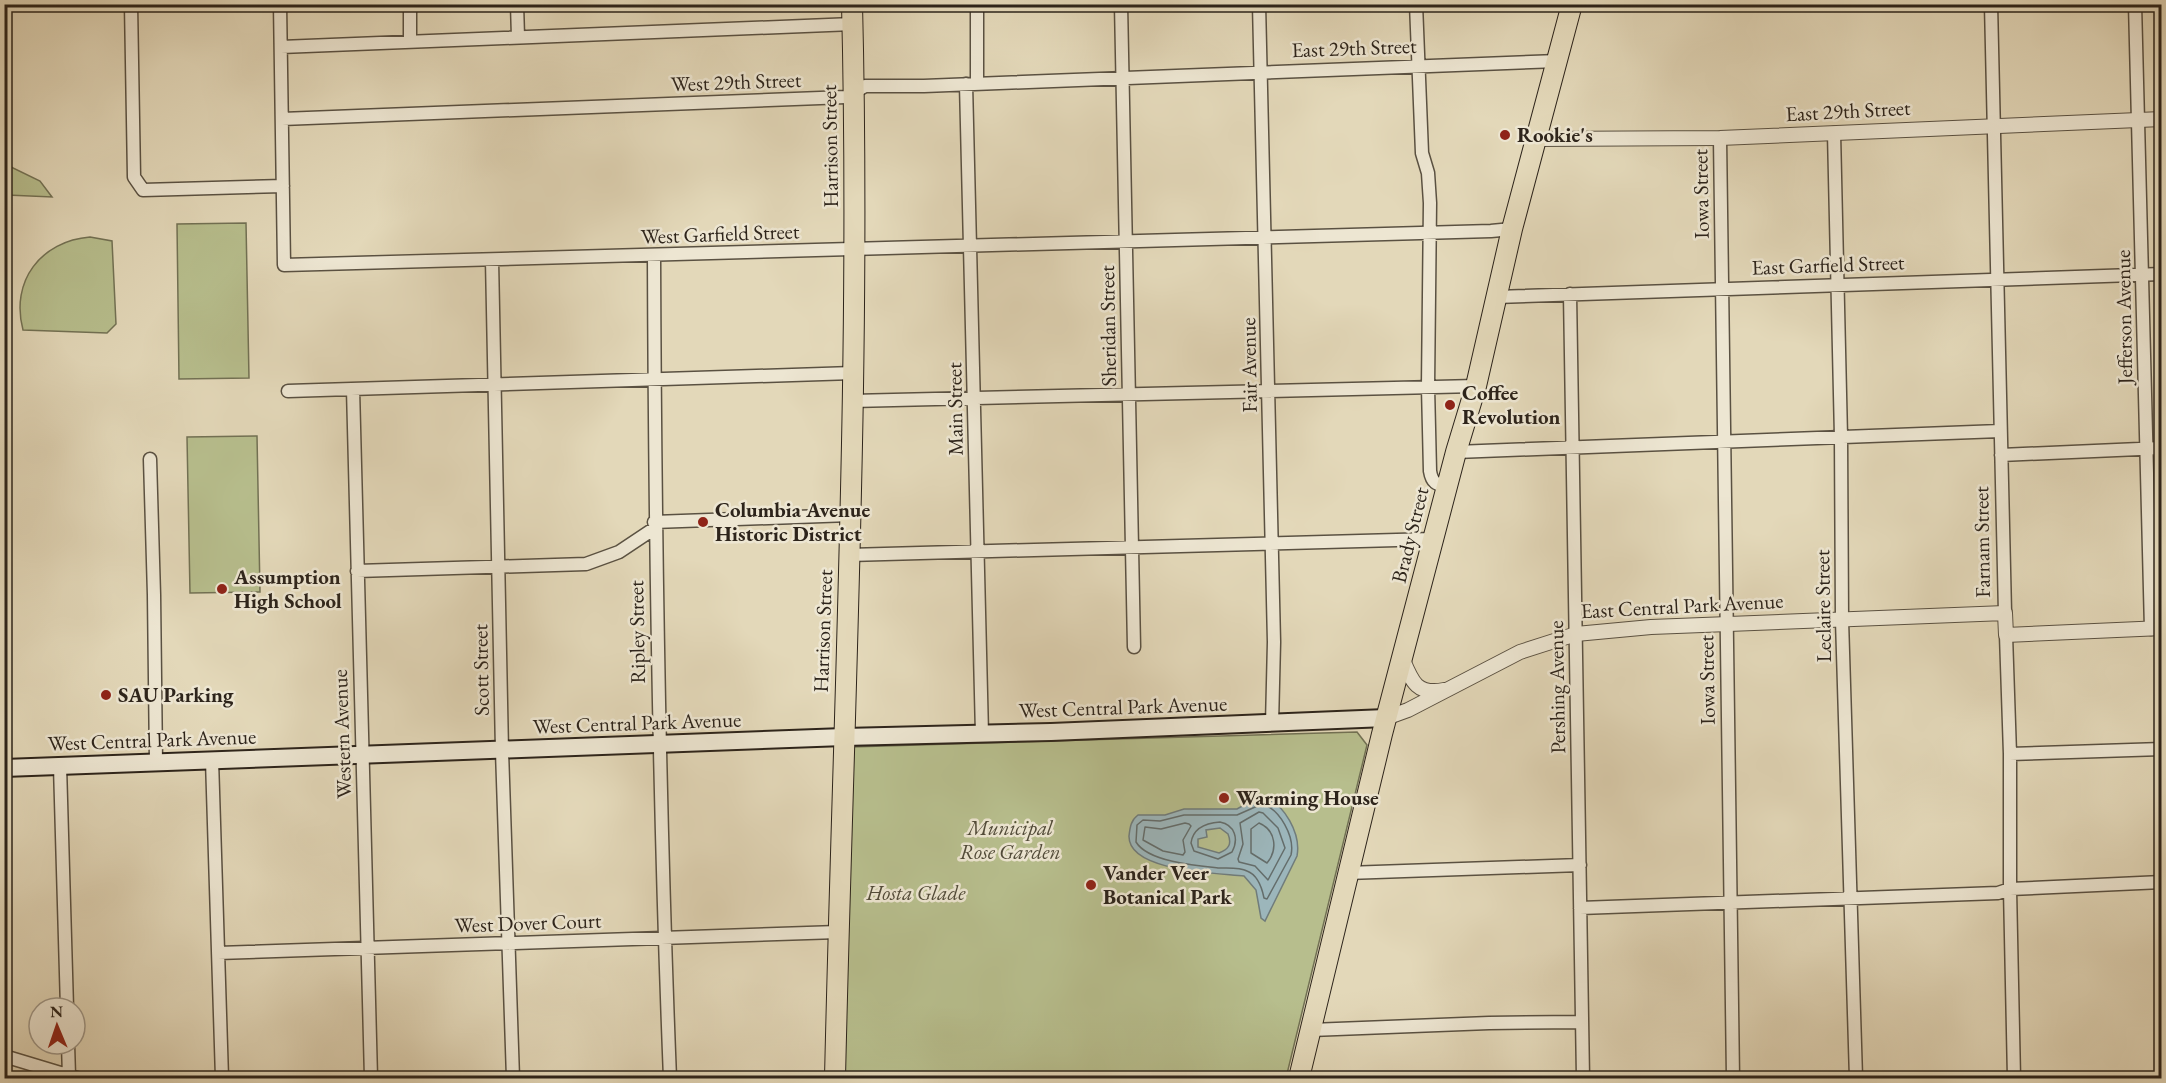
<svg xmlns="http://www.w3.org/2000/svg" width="2166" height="1083" font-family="'EB Garamond',serif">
  <rect width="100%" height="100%" fill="#e3d8b9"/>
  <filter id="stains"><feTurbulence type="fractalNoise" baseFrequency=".00333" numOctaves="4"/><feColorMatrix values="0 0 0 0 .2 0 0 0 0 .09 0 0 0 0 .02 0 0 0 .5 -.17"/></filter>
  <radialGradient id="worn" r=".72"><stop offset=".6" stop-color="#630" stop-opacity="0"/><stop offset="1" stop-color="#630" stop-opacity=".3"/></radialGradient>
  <path fill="#b7be8d" stroke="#727154" stroke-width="1.5" d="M 5,113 L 11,167 L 40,181 L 52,197 L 7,195 L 5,192 Z
    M 246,223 L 249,378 L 179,379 L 177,224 Z
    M 90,237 L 112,241 L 116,324 L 107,333 L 23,330 C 10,281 41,241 90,237 Z
    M 257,436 L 260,592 L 190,593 L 187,437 Z
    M 1357,732 L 1367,745 L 1286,1078 L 843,1078 L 851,747 Z"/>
  <path fill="#9cb6bb" stroke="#707c7b" stroke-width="1.5" fill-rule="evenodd" d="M 1262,798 C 1285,802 1301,835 1297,856 L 1265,921 L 1261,918 L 1256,890 L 1244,876 C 1219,873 1128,872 1129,836 C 1130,827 1131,820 1138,815 L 1165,815 L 1184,809 L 1237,809 L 1255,799 ZM 1220,828 L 1228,834 C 1232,844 1229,849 1219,853 L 1198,847 L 1198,839 L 1207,837 L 1206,830 Z"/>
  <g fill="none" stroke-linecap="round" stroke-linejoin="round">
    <path stroke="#646d6b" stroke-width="1.5" d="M 1262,804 C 1280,809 1295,837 1291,855 L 1267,899 L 1264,898 C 1262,888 1258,875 1247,871 C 1240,867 1228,868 1219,868 C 1198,866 1148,862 1136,842 L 1137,825 L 1143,820 L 1160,821 L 1184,815 L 1237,815 Z
      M 1259,812 L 1263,813 L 1278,828 L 1285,848 L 1268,880 L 1255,866 L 1239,862 L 1238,859 L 1243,844 L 1240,823 Z
      M 1220,822 C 1235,825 1239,839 1232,852 L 1218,859 L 1194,851 L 1191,843 C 1193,828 1206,823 1220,822 Z
      M 1185,823 L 1189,824 L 1191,826 L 1183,840 L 1185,852 L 1183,855 L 1163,851 L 1143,840 L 1145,827 L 1161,829 Z
      M 1259,823 C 1276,830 1278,850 1267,863 L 1251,853 L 1251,829 Z"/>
    <defs>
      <path id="minor" d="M 131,4 L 134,177 L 143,190 L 283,186
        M 280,4 L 284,265 L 1491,231 L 1512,229
        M 410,4 L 410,42
        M 517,4 L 518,37
        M 1121,4 L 1134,647
        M 1259,4 L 1274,642 L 1272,724
        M 1416,4 L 1422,153 L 1428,173 L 1430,203 L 1428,387 L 1430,471 C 1432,483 1436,484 1447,487
        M 1991,4 L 2005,613
        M 2135,4 L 2151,629
        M 281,47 L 853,24
        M 977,83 L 977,4
        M 966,84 L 982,734
        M 282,119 L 846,97 L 865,86 L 924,86 L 1558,61
        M 1834,133 L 1841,437 L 1842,620 L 1856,1078
        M 1720,138 L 1733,1078
        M 654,256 C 655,530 659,804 670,1078
        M 492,260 L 502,751 L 513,1078
        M 1570,294 L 1583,1078
        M 1496,297 L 2162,274
        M 353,389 L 371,1078
        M 288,391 L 853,373
        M 852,401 L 1476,386
        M 1456,452 L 2000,431
        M 2001,455 L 2162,448
        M 150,459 L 154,595 L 156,763
        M 654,522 L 850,515
        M 849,555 L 1433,539
        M 357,571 L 586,564 L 619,552 L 655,528
        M 2006,635 L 2010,754 L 2010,889 L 2014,1078
        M 2010,754 L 2162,749
        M 212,760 L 222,1078
        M 60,766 L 67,1008
        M 1347,873 L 1580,865
        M 1580,908 L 1998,893 L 2010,889 L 2162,882
        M 218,953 L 838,932
        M 1311,1030 L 1489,1023 L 1582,1022
        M 68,1044 L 69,1076
        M 4,1056 L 77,1078"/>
      <path id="tertiary" d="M 1536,139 L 1720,138 L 2162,119
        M 1403,660 C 1412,682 1417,695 1444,690
        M 1386,718 L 1408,710 L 1520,652 L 1576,634 L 1651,627 L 2005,613 L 2006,635 L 2162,628"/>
      <path id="secondary" d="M 4,768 L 844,737 L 1051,732 L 1386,718"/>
      <path id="trunk" d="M 835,1078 C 843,721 861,362 852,4
        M 1299,1078 L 1382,734 L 1456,452 L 1476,386 L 1512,229 L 1572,4"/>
    </defs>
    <use href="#minor" stroke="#5a5142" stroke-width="15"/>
    <use href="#tertiary" stroke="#5a5142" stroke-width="16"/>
    <use href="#secondary" stroke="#2d241b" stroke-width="20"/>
    <use href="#trunk" stroke="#2d241b" stroke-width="22"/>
    <use href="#minor" stroke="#ede6d2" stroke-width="12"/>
    <use href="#tertiary" stroke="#ede6d2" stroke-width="14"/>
    <use href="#secondary" stroke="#ede6d2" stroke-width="16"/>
    <use href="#trunk" stroke="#e3d8b9" stroke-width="20"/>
  </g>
  <g fill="#8f2418" stroke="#ede6d2" stroke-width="2">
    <circle cx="1505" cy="135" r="6"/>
    <circle cx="1450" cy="405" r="6"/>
    <circle cx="703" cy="522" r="6"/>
    <circle cx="222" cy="589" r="6"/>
    <circle cx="106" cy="695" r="6"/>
    <circle cx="1224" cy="798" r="6"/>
    <circle cx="1091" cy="885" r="6"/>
  </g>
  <g text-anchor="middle" stroke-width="5" stroke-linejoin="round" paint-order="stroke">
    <g font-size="21" fill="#2d241b" stroke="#ede6d2">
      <text transform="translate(1354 48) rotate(-2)" y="7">East 29th Street</text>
      <text transform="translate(736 82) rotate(-2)" y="7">West 29th Street</text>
      <text transform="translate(1848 111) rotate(-3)" y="7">East 29th Street</text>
      <text transform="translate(830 146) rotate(-91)" y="7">Harrison Street</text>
      <text transform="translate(1701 194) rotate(-91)" y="7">Iowa Street</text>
      <text transform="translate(720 234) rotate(-2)" y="7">West Garfield Street</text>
      <text transform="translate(1828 265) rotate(-2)" y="7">East Garfield Street</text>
      <text transform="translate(2124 317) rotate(-91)" y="7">Jefferson Avenue</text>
      <text transform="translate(1108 326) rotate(-91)" y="7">Sheridan Street</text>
      <text transform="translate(1249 365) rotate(-91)" y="7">Fair Avenue</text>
      <text transform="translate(955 409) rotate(-91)" y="7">Main Street</text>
      <text transform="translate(1410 535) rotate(-76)" y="7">Brady Street</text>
      <text transform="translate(1982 542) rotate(-91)" y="7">Farnam Street</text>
      <text transform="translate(1682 606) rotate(-3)" y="7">East Central Park Avenue</text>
      <text transform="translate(1823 606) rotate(-91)" y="7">Leclaire Street</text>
      <text transform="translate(823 631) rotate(-88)" y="7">Harrison Street</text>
      <text transform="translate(637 632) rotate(-91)" y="7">Ripley Street</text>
      <text transform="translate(481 670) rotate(-91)" y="7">Scott Street</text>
      <text transform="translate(1707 680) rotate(-91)" y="7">Iowa Street</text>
      <text transform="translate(1557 687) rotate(-91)" y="7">Pershing Avenue</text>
      <text transform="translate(1123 707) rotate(-2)" y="7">West Central Park Avenue</text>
      <text transform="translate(637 723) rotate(-2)" y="7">West Central Park Avenue</text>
      <text transform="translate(342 734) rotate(-92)" y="7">Western Avenue</text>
      <text transform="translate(152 740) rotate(-2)" y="7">West Central Park Avenue</text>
      <text transform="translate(528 923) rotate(-2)" y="7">West Dover Court</text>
    </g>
    <g font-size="21" font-weight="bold" fill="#2d241b" stroke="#ede6d2" text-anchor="start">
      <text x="1517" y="142">Rookie's</text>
      <text x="1462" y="400">Coffee<tspan x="1462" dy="24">Revolution</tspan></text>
      <text x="715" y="517">Columbia Avenue<tspan x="715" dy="24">Historic District</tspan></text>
      <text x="234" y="584">Assumption<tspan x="234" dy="24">High School</tspan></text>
      <text x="118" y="702">SAU Parking</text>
      <text x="1236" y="805">Warming House</text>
      <text x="1103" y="880">Vander Veer<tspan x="1103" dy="24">Botanical Park</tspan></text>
    </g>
    <g font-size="21" font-style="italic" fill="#504a38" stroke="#ede6d2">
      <text x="1010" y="835">Municipal<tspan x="1010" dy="24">Rose Garden</tspan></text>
      <text x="916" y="900">Hosta Glade</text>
    </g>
  </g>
  <rect width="2166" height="1083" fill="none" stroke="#e3d8b9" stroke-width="24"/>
  <rect x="6" y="6" width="2154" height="1071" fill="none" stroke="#2d241b" stroke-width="3"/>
  <rect x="12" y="12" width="2142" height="1059" fill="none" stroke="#2d241b" stroke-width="1.5"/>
  <g transform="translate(57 1026) rotate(358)"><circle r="28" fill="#ede6d2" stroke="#a09889" stroke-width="1.5"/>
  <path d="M0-4.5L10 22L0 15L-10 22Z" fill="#8f2418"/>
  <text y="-9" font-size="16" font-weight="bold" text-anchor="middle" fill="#2d241b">N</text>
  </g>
  <rect width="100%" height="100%" filter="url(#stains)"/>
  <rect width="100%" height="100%" fill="url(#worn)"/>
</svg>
